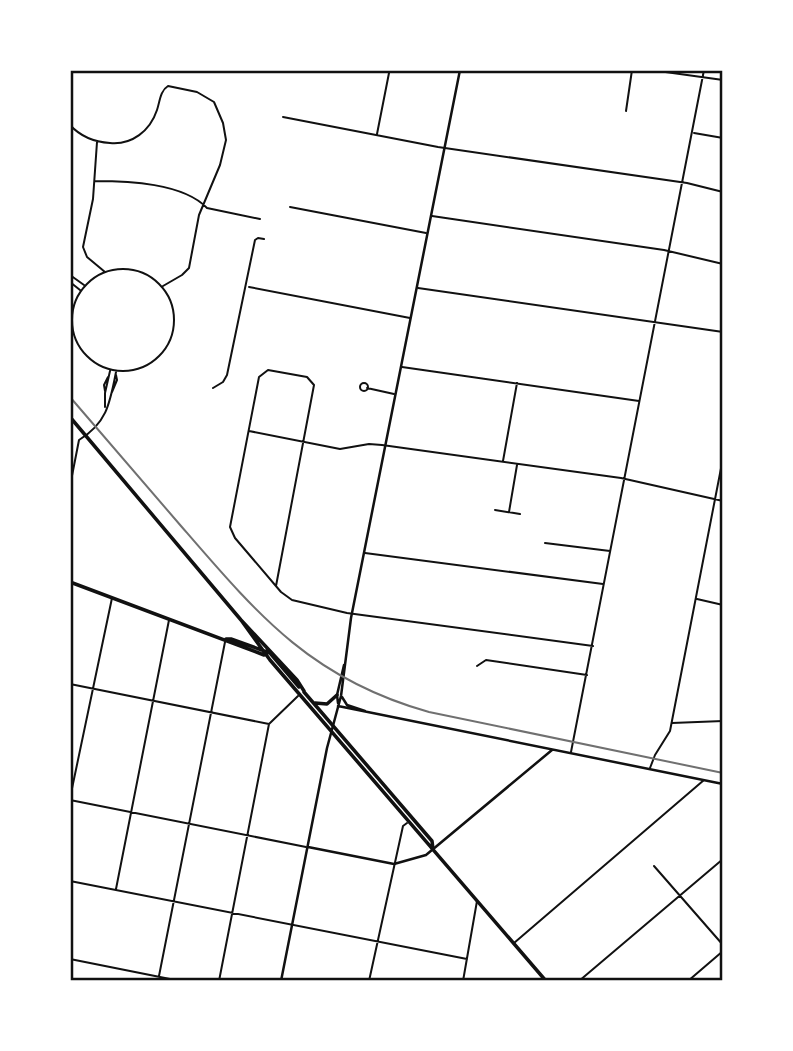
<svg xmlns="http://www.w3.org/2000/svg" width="793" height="1051" font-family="Mulish,sans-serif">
  <rect width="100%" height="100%" fill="#fff"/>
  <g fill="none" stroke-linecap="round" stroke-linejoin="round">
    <path stroke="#111" stroke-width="2" d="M 651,70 L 723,80
      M 626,111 L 632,70
      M 283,117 L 438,147 L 687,183 L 723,192
      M 70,125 C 81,137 94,142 110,143 C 132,145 150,131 157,110 C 160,101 160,91 168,86 L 197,92 L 214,102 L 223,123 L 226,140 L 220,165 L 199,215 L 189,268 L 182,275 L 163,286
      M 694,133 L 723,138
      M 377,134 L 389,73
      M 97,142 L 93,199 L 83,247 L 87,257 L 105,272
      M 95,181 C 128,181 183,183 207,208 L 260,219
      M 290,207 L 426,233
      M 432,216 L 664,250 L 723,264
      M72 320a51 51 0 1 1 102 0a51 51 0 1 1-102 0Z
      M 70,275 L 84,285
      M 70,282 L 80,290
      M 249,287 L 410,318
      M 418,288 L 723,332
      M 402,367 L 639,401
      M360 387a4 4 0 1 1 8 0a4 4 0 1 1-8 0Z
      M 213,388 L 223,382 L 227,375 L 255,240 L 258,238 L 264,239
      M 367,388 L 394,394
      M 105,391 L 104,385 L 108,377
      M 112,392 L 117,380 L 116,375
      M 105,407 L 105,393 L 110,371
      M 249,431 L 340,449 L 369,444 L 382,445 L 621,478 L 723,501
      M 503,461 L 517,383
      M 70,486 L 79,440 C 107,423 110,403 116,372
      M 495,510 L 520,514
      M 509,512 L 517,465
      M 545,543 L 610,551
      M 365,553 L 603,584
      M 276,586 L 314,385 L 307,377 L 268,370 L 259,377 L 230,527 L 235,538 L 281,592 L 292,600 L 347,613 L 593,646
      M 697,599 L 723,605
      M 477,666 L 486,660 L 587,675
      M 70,684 L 269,724 L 298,696
      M 672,723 L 723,721
      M 571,752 L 704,70
      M 650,768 L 655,755 L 670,731 L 723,458
      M 70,798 L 112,598
      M 70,800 L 306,847
      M 654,866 L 723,945
      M 70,881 L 467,959
      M 116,889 L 169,620
      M 514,943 L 704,780
      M 70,959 L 180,981
      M 158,981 L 225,642
      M 219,981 L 269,724
      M 369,981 L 403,826 L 407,823
      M 463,981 L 477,901
      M 579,981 L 723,859
      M 688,981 L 723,951"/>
    <path stroke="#111" stroke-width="2.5" d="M 342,697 L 347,705 L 365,711
      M 338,703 L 337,695 L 344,665
      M 338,706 L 723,784
      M 308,847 L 394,864 L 426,855 L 552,750
      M 281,981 L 327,748 L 341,696 L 351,618 L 460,70"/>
    <path stroke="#111" stroke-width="3.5" d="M 70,417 L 241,620 L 297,680 L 304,691
      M 70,582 L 264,655
      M 241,620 L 270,660 L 546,981
      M 226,639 L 231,639 L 270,653 L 299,687
      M 304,692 L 432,841 L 433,849
      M 315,703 L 327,704 L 337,695"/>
    <path stroke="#707070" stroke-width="2" d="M 70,397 C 107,440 144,483 181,526 C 258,615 311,679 429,712 L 723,773"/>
  </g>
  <rect width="793" height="1051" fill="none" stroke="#ffffff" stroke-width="144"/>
  <rect x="72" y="72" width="649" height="907" fill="none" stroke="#111" stroke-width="2.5"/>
</svg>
